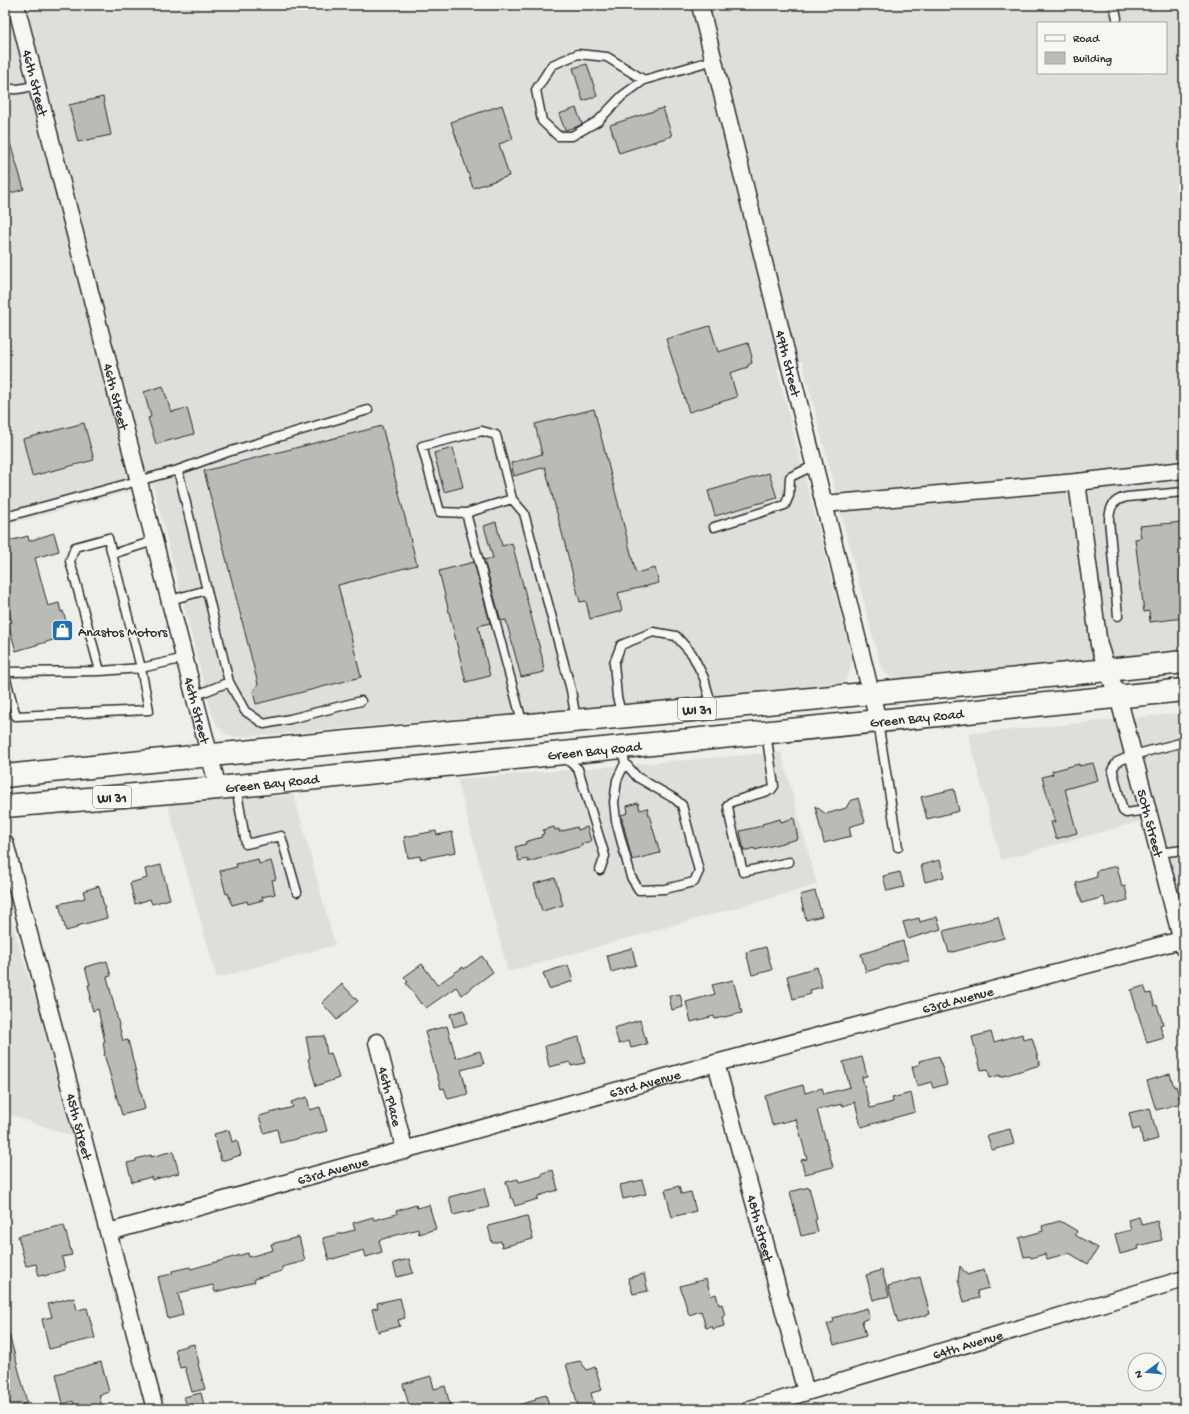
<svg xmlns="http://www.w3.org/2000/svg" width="1189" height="1414" font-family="'Gochi Hand',sans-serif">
  <rect width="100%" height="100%" fill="#eeeeea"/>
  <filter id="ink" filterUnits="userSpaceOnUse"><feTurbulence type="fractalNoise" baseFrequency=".025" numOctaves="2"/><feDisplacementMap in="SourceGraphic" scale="8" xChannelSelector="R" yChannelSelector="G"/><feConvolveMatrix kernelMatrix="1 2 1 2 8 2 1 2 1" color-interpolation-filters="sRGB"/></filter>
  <g filter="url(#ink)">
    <path fill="#dededb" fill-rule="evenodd" d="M 5,5 L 1184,5 L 1184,651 L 898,679 L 893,679 L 886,674 L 881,667 L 877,654 L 802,361 L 777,369 L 852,659 L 850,669 L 845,681 L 836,685 L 803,688 L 280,734 L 234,737 L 224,733 L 218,727 L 212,715 L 153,485 L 5,525 ZM 1038,23 L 1166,23 L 1166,73 L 1038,73 Z
      M 1184,713 L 1184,876 L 1174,878 L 1158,816 L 1001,860 L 968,734 Z
      M 781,752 L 817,885 L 508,972 L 457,779 Z
      M 294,795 L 335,945 L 217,978 L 167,803 Z
      M 5,899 L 39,1012 L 72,1136 L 5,1113 Z"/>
    <path fill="#babab7" stroke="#2b2b2b" d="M 587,64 L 597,96 L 583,101 L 573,68 Z
      M 103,97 L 111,135 L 78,142 L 69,105 Z
      M 502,105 L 513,139 L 499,144 L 509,176 L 473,188 L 451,122 Z
      M 576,108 L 582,124 L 576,127 L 565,130 L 559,114 Z
      M 663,108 L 672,136 L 619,153 L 610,125 Z
      M 5,136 L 8,136 L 24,189 L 5,195 Z
      M 710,326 L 718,352 L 748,343 L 752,357 L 751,358 L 752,363 L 748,365 L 748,367 L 730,373 L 737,397 L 689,412 L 666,339 Z
      M 163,386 L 171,412 L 187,408 L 194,434 L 156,444 L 148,418 L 151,417 L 144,392 Z
      M 594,409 L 636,573 L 655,568 L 659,583 L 618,593 L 622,611 L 590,619 L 586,601 L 580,602 L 545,467 L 514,476 L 511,463 L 542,454 L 535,424 Z
      M 84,423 L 94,460 L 32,476 L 23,439 Z
      M 382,426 L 417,565 L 338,585 L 361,677 L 256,704 L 253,691 L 258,684 L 204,471 Z
      M 453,448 L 463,487 L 444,492 L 434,453 Z
      M 769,473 L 777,498 L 715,516 L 708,491 Z
      M 496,522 L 502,546 L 512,543 L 542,657 L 544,672 L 521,677 L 506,620 L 501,621 L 484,560 L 493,558 L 484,526 Z
      M 1184,522 L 1184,618 L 1150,622 L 1149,611 L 1144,612 L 1135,539 L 1141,538 L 1139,526 Z
      M 54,533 L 59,551 L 35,558 L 48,606 L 59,603 L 61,612 L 63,611 L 70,635 L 16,651 L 8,623 L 12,622 L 5,600 L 5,542 L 28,536 L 29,541 Z
      M 474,562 L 490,623 L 478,626 L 490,676 L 466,682 L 439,571 Z
      M 1093,763 L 1098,780 L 1065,789 L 1077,833 L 1056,839 L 1051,822 L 1055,822 L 1042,777 L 1053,774 L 1052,771 L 1079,764 L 1079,766 Z
      M 954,789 L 959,811 L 927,819 L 921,797 Z
      M 858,798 L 865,822 L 849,827 L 851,836 L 824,843 L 815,806 L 826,814 L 846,808 L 850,801 Z
      M 638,803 L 640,810 L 647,808 L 660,853 L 632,860 L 621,815 L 628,813 L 627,806 Z
      M 794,818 L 798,839 L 755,850 L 754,848 L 744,851 L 740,831 L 762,826 L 762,824 L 780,819 L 781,822 Z
      M 554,827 L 555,830 L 559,829 L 559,832 L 577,827 L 578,830 L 587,827 L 591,841 L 581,844 L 582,846 L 528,862 L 528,859 L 519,861 L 515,847 L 526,844 L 525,842 L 542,837 L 541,835 L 544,834 L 543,830 Z
      M 436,831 L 437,835 L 452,832 L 456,852 L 420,859 L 420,856 L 408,858 L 404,837 Z
      M 258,859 L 259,864 L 271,861 L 276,879 L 272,880 L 275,894 L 262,897 L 263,900 L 248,904 L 247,901 L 232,905 L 228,893 L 226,894 L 220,871 L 237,867 L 236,864 Z
      M 940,860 L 944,877 L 925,882 L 921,865 Z
      M 161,865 L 170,899 L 152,904 L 150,899 L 135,904 L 130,883 L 147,878 L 145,869 Z
      M 1117,866 L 1122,887 L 1125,886 L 1128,900 L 1106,906 L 1104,897 L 1082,903 L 1076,883 L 1097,877 L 1096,871 Z
      M 900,872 L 904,887 L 887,891 L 883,876 Z
      M 555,878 L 563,905 L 542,911 L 534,884 Z
      M 99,886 L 107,918 L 77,926 L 77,928 L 66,931 L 59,904 L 85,898 L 83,891 Z
      M 815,891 L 822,916 L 806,920 L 800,895 Z
      M 937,917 L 941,929 L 908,939 L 903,922 L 919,918 L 920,922 Z
      M 998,917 L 1004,938 L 949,953 L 943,931 Z
      M 903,941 L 908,959 L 866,972 L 861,954 Z
      M 766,947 L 772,970 L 752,975 L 746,952 Z
      M 632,948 L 636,965 L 611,972 L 607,955 Z
      M 482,956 L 493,972 L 462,995 L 456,987 L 426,1008 L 422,1003 L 421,1004 L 406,983 L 408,982 L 404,977 L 422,964 L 437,985 L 463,967 L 464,969 Z
      M 107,961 L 111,976 L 107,977 L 123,1041 L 128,1040 L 145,1109 L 122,1115 L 104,1054 L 105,1054 L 103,1042 L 105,1042 L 98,1009 L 93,1011 L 89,997 L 91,997 L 88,985 L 90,985 L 85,967 Z
      M 568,965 L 573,981 L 549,989 L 543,973 Z
      M 817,967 L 822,987 L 810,990 L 811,994 L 793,999 L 787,976 Z
      M 733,980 L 742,1013 L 715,1019 L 714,1016 L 691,1022 L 686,1002 L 715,994 L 712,985 Z
      M 342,984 L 358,1001 L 337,1020 L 322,1003 Z
      M 1144,986 L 1147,994 L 1151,993 L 1155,1006 L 1157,1005 L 1163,1024 L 1160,1025 L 1164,1038 L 1147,1043 L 1131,990 Z
      M 680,994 L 683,1007 L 672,1010 L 669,996 Z
      M 464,1010 L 467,1023 L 454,1027 L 450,1014 Z
      M 640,1020 L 647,1044 L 631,1048 L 629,1041 L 619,1044 L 614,1028 Z
      M 447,1026 L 456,1058 L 480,1051 L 484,1064 L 461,1070 L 468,1094 L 448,1099 L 444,1088 L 441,1089 L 425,1032 Z
      M 991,1032 L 994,1042 L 1022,1034 L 1023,1040 L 1032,1038 L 1040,1065 L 1000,1077 L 1000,1075 L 990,1078 L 988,1069 L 981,1070 L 972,1037 Z
      M 324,1036 L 327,1054 L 331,1053 L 339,1078 L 316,1086 L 308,1059 L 310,1058 L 306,1037 Z
      M 579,1037 L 585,1063 L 571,1066 L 570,1062 L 549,1067 L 545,1046 Z
      M 939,1056 L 947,1084 L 933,1088 L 931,1082 L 917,1086 L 912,1067 L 920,1064 L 919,1061 Z
      M 862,1057 L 867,1076 L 862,1077 L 870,1108 L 893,1102 L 892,1098 L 911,1093 L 915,1112 L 861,1127 L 855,1102 L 843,1106 L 842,1104 L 817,1110 L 833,1167 L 805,1174 L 801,1160 L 807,1159 L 796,1119 L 772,1125 L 765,1096 L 803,1085 L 805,1093 L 822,1088 L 824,1094 L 850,1087 L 843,1062 Z
      M 1170,1074 L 1174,1087 L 1176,1086 L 1181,1103 L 1156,1110 L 1147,1081 Z
      M 307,1097 L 310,1110 L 320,1107 L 327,1131 L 280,1143 L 277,1129 L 264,1133 L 259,1116 L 293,1107 L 291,1102 Z
      M 1150,1108 L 1158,1139 L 1143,1143 L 1140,1128 L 1133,1130 L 1129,1113 Z
      M 1010,1129 L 1014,1144 L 992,1150 L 987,1135 Z
      M 229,1130 L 232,1142 L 237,1140 L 241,1155 L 221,1161 L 214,1134 Z
      M 173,1151 L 179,1173 L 152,1180 L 151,1177 L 132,1182 L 127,1163 L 136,1161 L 136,1159 L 151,1155 L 151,1157 Z
      M 553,1170 L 558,1190 L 538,1196 L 538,1199 L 515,1206 L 512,1198 L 511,1198 L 506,1182 L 518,1179 L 519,1182 L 542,1176 L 542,1173 Z
      M 642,1180 L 646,1194 L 623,1199 L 620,1185 Z
      M 679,1186 L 681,1194 L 691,1192 L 696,1211 L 672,1217 L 665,1190 Z
      M 809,1187 L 817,1219 L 815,1220 L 818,1232 L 801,1236 L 790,1192 Z
      M 484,1188 L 489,1207 L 453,1215 L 449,1197 Z
      M 416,1205 L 417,1208 L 429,1205 L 436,1229 L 419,1234 L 418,1229 L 379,1240 L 382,1252 L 366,1257 L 364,1250 L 329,1260 L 323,1238 L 355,1230 L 353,1223 L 373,1217 L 374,1220 L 397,1214 L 396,1211 Z
      M 527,1216 L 533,1239 L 502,1247 L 501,1241 L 492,1243 L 488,1226 Z
      M 1139,1217 L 1142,1225 L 1157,1221 L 1162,1240 L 1138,1246 L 1139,1249 L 1120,1254 L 1115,1234 L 1131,1230 L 1128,1220 Z
      M 1060,1221 L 1077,1231 L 1075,1235 L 1098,1248 L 1088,1264 L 1069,1253 L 1047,1259 L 1045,1254 L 1031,1258 L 1030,1256 L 1024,1257 L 1019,1238 L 1043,1231 L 1042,1226 Z
      M 64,1225 L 72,1255 L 62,1257 L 65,1270 L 44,1276 L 44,1275 L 39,1276 L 36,1264 L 26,1266 L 18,1236 Z
      M 299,1237 L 305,1261 L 282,1267 L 282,1271 L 254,1279 L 255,1282 L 215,1292 L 213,1285 L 178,1293 L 183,1315 L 168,1319 L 158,1277 L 172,1274 L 172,1271 L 190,1267 L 191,1269 L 248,1253 L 249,1257 L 273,1250 L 271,1244 Z
      M 409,1259 L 413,1273 L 397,1277 L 393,1263 Z
      M 960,1266 L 967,1275 L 984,1270 L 989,1288 L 977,1291 L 979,1298 L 964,1302 L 958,1280 Z
      M 882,1270 L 889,1296 L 873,1300 L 866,1275 Z
      M 644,1274 L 648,1291 L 633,1294 L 628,1278 Z
      M 920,1277 L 930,1314 L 898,1323 L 888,1286 Z
      M 706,1279 L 711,1296 L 716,1294 L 719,1305 L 722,1304 L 725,1316 L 722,1317 L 724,1326 L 713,1329 L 712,1326 L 706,1328 L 701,1311 L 689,1315 L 680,1286 Z
      M 70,1298 L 70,1299 L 74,1298 L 77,1310 L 87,1308 L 95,1338 L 49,1349 L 42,1319 L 52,1317 L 48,1304 Z
      M 400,1298 L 405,1318 L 398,1320 L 400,1326 L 378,1332 L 372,1309 L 378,1308 L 377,1303 Z
      M 867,1308 L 869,1318 L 862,1321 L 866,1336 L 834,1345 L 827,1324 L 834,1322 L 833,1318 Z
      M 5,1334 L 9,1334 L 23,1386 L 27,1403 L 22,1404 L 23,1409 L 5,1409 Z
      M 194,1344 L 199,1363 L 198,1364 L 205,1389 L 192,1392 L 185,1367 L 180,1368 L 175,1349 Z
      M 580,1361 L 587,1370 L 595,1367 L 602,1390 L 591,1393 L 594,1405 L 579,1409 L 566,1364 Z
      M 101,1362 L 109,1392 L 99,1395 L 102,1407 L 96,1409 L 75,1409 L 73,1401 L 63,1404 L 56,1374 Z
      M 431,1376 L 434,1389 L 445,1386 L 450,1405 L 436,1409 L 410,1409 L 403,1384 Z
      M 201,1393 L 205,1409 L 188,1409 L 184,1397 Z
      M 546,1395 L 550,1409 L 516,1409 L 515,1406 L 536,1400 L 535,1398 Z"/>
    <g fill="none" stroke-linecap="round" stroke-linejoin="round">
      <defs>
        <path id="service" d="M 1114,5 L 1117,18
          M 644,80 L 607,57 L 578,54 L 552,65 L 536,90 L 542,121 L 558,136 L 572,136 L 598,121 L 622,96 L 644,80 L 714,60
          M 5,87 C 15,92 26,87 36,85
          M 466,513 L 512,499
          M 5,517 L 178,470
          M 714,527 L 785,505 L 789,496 L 790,477 L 815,465
          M 108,538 L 112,554 L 141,668 L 100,671 L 70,561 L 75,547 Z
          M 112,554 L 154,541
          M 170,600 L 207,590
          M 1118,616 L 1109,520 C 1110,506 1113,500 1127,497 L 1184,492
          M 5,672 L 100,671
          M 5,676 L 16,716 L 149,710 L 141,668 L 185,658
          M 229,682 L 178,470 L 228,452 L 368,410
          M 194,696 L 229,682 L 245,711 L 264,724 L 290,719 L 361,701
          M 622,716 L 617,697 L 614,663 L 621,645 L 653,632 L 676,636 L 692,654 L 704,678 L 712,707
          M 878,722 L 898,847
          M 523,725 L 466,513 L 440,512 L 422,446 L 482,431 L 496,435 L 512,499 L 524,513 L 571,690 L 576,720
          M 766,733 L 774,786 L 771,790 L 731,802 L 728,805 L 730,819 L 743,872 L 789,862
          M 622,748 L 625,763 L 617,780 L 614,802 L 616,821 L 631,877 L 639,890 L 665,889 L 694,882 L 699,871 L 682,805 L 675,799 L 637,777 L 625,763
          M 564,757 L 578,769 L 605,856 L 600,870
          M 236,787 L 246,844 L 281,836 L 297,892
          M 1147,810 L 1126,813 L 1123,811 L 1113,772 L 1113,768 L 1117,762 L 1133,755 L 1184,742
          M 1158,853 L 1184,850"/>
        <g id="minor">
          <path id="s1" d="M 16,5 L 218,788"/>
          <path id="s2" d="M 700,5 L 878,721"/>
          <path id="s3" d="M 1077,482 L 1099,645 L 1107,670 L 1118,696 L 1184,949"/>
          <path d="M 824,504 L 1077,482 L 1184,470"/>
          <path id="s4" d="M 5,843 L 155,1409"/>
          <path id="s5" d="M 377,1042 L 405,1151"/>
          <path id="s6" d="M 716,1063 L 806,1392"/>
          <path id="s7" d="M 109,1232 L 716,1063 L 1181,940"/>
          <path id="s8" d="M 750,1409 L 1184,1279"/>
        </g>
        <g id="primary">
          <path d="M 5,776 C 398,734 791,704 1184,662"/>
          <path id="s9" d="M 5,806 L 218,788 L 1184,690"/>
        </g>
      </defs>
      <use href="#service" stroke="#2b2b2b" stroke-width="11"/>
      <use href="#minor" stroke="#2b2b2b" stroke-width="19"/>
      <use href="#primary" stroke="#2b2b2b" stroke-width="25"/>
      <use href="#service" stroke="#f6f6f2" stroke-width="8"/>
      <use href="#minor" stroke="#f6f6f2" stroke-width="16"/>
      <use href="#primary" stroke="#f6f6f2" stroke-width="22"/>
    </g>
  </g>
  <defs>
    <symbol id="shop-square" viewBox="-11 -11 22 22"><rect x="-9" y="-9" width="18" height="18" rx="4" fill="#1f6fb2" stroke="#f6f6f2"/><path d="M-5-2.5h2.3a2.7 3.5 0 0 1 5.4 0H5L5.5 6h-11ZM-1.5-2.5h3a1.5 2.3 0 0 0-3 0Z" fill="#fff"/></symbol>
  </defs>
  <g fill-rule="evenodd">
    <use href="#shop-square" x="50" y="618" width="25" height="25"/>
  </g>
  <g text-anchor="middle" stroke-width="3" stroke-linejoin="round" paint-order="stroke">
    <g fill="#f6f6f2" stroke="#686867" stroke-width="1">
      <rect x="678" y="698" width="38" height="22" rx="3"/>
      <rect x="93" y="786" width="38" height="22" rx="3"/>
    </g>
    <g font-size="13" font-weight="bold" fill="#2b2b2b">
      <text x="697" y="714">WI 31</text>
      <text x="112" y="802">WI 31</text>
    </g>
    <g font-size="14" fill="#2b2b2b" stroke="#f6f6f2">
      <text dy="5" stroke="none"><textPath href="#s1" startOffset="80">46th Street</textPath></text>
      <text dy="5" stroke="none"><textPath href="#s2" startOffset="369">49th Street</textPath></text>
      <text dy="5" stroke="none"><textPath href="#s1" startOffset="404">46th Street</textPath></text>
      <text dy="5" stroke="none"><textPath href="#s1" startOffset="728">46th Street</textPath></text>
      <text dy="5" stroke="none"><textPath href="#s9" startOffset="916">Green Bay Road</textPath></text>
      <text dy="5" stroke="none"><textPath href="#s9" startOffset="592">Green Bay Road</textPath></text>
      <text dy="5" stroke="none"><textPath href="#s9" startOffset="268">Green Bay Road</textPath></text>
      <text dy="5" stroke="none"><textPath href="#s3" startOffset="350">50th Street</textPath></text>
      <text dy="5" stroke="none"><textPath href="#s7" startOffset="880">63rd Avenue</textPath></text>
      <text dy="5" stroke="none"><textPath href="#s7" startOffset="556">63rd Avenue</textPath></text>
      <text dy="5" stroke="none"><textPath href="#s5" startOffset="56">46th Place</textPath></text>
      <text dy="5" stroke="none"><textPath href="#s4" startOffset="293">45th Street</textPath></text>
      <text dy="5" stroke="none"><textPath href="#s7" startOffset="232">63rd Avenue</textPath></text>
      <text dy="5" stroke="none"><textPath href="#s6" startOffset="171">48th Street</textPath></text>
      <text dy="5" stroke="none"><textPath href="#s8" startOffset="227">64th Avenue</textPath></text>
    </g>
    <g font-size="14" fill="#2b2b2b" stroke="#f6f6f2" text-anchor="start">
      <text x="78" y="636">Anastos Motors</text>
    </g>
  </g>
  <rect width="1189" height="1414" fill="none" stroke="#f6f6f2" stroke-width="20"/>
  <rect x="10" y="10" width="1169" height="1394" fill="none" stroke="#2b2b2b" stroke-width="1.5" filter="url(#ink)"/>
  <rect x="1037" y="22" width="130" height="52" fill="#f6f6f2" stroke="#a5a5a2"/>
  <rect x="1045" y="35" width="20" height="6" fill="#f6f6f2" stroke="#a5a5a2"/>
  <text x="1073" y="42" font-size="12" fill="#2b2b2b">Road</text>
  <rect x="1045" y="52" width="20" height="12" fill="#babab7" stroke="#a5a5a2"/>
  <text x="1073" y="62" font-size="12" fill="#2b2b2b">Building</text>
  <g transform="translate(1147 1372) rotate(254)"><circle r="19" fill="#f6f6f2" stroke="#a5a5a2"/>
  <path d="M0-3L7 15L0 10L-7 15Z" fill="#1f6fb2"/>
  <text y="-6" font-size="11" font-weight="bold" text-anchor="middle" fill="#2b2b2b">N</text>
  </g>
</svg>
